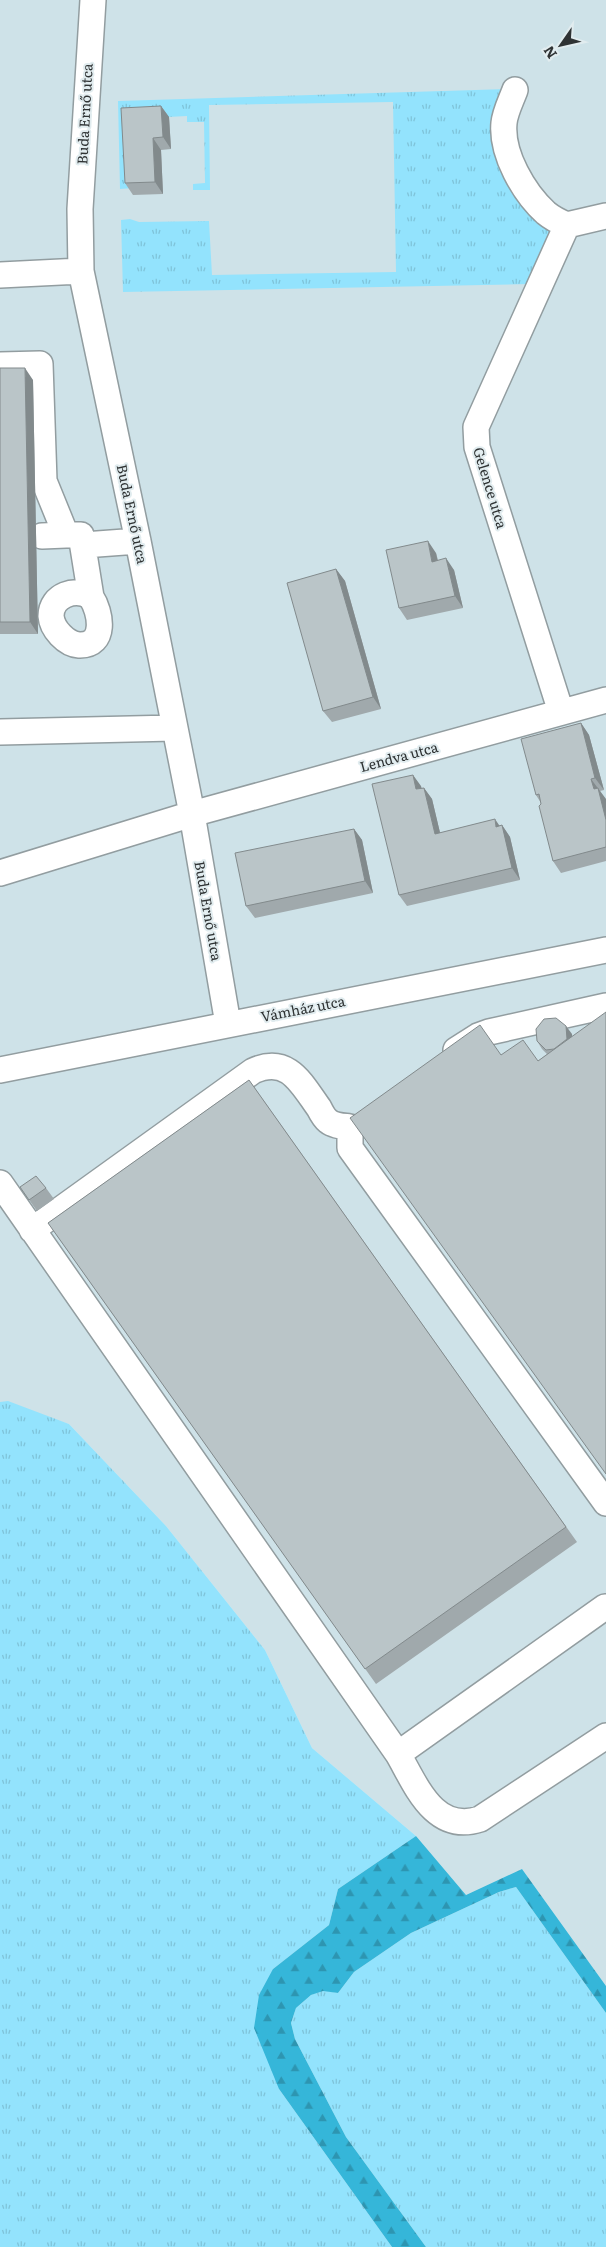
<svg xmlns="http://www.w3.org/2000/svg" width="606" height="2247" font-family="Literata,serif">
  <defs>
    <pattern id="grass-tufts" width="24" height="20" patternUnits="userSpaceOnUse" patternTransform="scale(1.25)"><rect width="24" height="20" fill="#93e3fd"/><path d="M3 7l-1-3M5 7V3M7 7l1-3M15 17l-1-3M17 17v-4M19 17l1-3" fill="none" stroke="#7fc3d9"/></pattern>
    <pattern id="forest-firs" width="22" height="20" patternUnits="userSpaceOnUse" patternTransform="scale(1.25)"><rect width="22" height="20" fill="#35b6d9"/><path d="M5 1l3.5 6h-7zM16 11l3.5 6h-7z" fill="#2d95b1"/></pattern>
  </defs>
  <rect width="100%" height="100%" fill="#e1ecef"/>
  <path fill="#cee2e8" d="M 0,0 L 606,0 L 606,1986 L 522,1869 L 466,1895 L 416,1836 L 312,1748 L 265,1650 L 166,1526 L 69,1424 L 0,1402 Z"/>
  <path fill="url(#grass-tufts)" d="M 508,89 L 523,192 L 553,236 L 530,284 L 123,292 L 121,220 L 130,219 L 139,222 L 209,221 L 212,275 L 396,272 L 393,102 L 209,105 L 210,190 L 193,190 L 193,184 L 205,183 L 204,122 L 187,122 L 187,116 L 130,119 L 133,188 L 120,189 L 118,101 Z
    M 8,1401 L 69,1424 L 166,1526 L 265,1650 L 312,1748 L 416,1836 L 338,1889 L 329,1925 L 273,1969 L 279,2089 L 392,2247 L 0,2247 L 0,1402 Z
    M 516,1887 L 606,2013 L 606,2247 L 426,2247 L 346,2137 L 295,2039 L 291,2023 L 296,2008 L 311,1995 L 323,1990 L 338,1993 L 354,1972 L 411,1933 L 499,1892 Z"/>
  <path fill="url(#forest-firs)" d="M 416,1836 L 466,1895 L 522,1869 L 606,1986 L 606,2013 L 516,1887 L 499,1892 L 411,1933 L 354,1972 L 338,1993 L 323,1991 L 311,1995 L 296,2008 L 291,2023 L 295,2039 L 346,2137 L 426,2247 L 392,2247 L 279,2089 L 254,2028 L 259,1995 L 273,1969 L 329,1925 L 338,1889 Z"/>
  <g fill="none" stroke-linecap="round" stroke-linejoin="round">
    <defs>
      <path id="minor" d="M 93,0 L 80,209 L 81,271 L 138,541 L 192,814 L 228,1024
        M 515,90 C 511,101 505,112 504,123 C 501,154 524,193 546,213 C 552,218 560,222 567,225
        M 0,275 L 81,271
        M 0,365 L 40,364 L 44,481 L 66,535 L 81,535 L 91,597 C 101,612 107,646 79,645 C 66,644 52,629 51,616 C 51,595 76,587 91,597
        M 42,536 L 66,535
        M 84,545 L 138,541
        M 561,712 L 477,447 L 476,427 L 567,225 L 606,216
        M 0,732 L 174,728
        M 0,873 L 192,814 L 606,700
        M 456,1050 L 478,1036 L 489,1032 L 606,1006
        M 0,1070 L 606,950
        M 0,1183 L 398,1754 C 416,1785 434,1834 480,1819 L 606,1736
        M 32,1230 L 253,1071 C 288,1055 301,1083 319,1108 C 321,1112 324,1118 328,1121 C 334,1126 343,1126 350,1127 L 350,1148 L 606,1503
        M 398,1754 L 605,1607"/>
    </defs>
    <use href="#minor" stroke="#929da0" stroke-width="28"/>
    <use href="#minor" stroke="#fff" stroke-width="25"/>
  </g>
  <path fill="#a0a9ac" d="M 161,106 L 169,117 L 171,149 L 161,150 L 163,194 L 133,195 L 125,183 Z
    M 0,368 L 33,380 L 38,634 L 0,634 Z
    M 436,553 L 438,560 L 454,570 L 463,608 L 407,620 L 399,608 Z
    M 336,569 L 345,581 L 381,709 L 332,722 L 323,711 Z
    M 581,723 L 589,735 L 604,790 L 600,791 L 606,800 L 606,861 L 561,873 L 553,861 L 541,803 L 536,795 Z
    M 413,775 L 421,788 L 424,788 L 432,799 L 440,833 L 502,825 L 510,837 L 520,880 L 407,906 L 399,895 Z
    M 354,829 L 362,840 L 373,893 L 255,918 L 246,906 Z
    M 572,1034 L 572,1036 L 606,1475 L 501,1055 L 538,1061 L 547,1054 L 542,1049 L 537,1041 Z
    M 249,1080 L 577,1542 L 376,1684 L 48,1223 Z
    M 20,1187 L 46,1188 L 54,1199 L 37,1211 Z"/>
  <path fill="#828a8c" d="M 161,106 L 169,117 L 171,149 L 163,137 Z
    M 153,138 L 161,150 L 163,194 L 155,182 Z
    M 25,368 L 33,380 L 38,634 L 30,622 Z
    M 428,541 L 436,553 L 440,573 L 432,562 Z
    M 446,558 L 454,570 L 463,608 L 455,596 Z
    M 336,569 L 345,581 L 381,709 L 373,697 Z
    M 581,723 L 589,735 L 604,790 L 595,778 Z
    M 413,775 L 421,786 L 425,801 L 416,789 Z
    M 591,779 L 606,799 L 606,820 L 594,789 Z
    M 424,788 L 432,799 L 443,845 L 435,834 Z
    M 495,819 L 503,831 L 502,825 L 510,837 L 520,880 L 512,868 L 496,827 Z
    M 354,829 L 362,840 L 373,893 L 365,881 Z
    M 566,1026 L 572,1034 L 573,1047 L 565,1057 Z"/>
  <path fill="#bac5c8" stroke="#828a8c" d="M 161,106 L 163,137 L 153,138 L 155,182 L 125,183 L 121,108 Z
    M 0,368 L 25,368 L 30,622 L 0,622 Z
    M 428,541 L 432,562 L 446,558 L 455,596 L 399,608 L 386,550 Z
    M 336,569 L 373,697 L 323,711 L 287,583 Z
    M 581,723 L 595,778 L 591,779 L 594,789 L 598,788 L 606,820 L 606,847 L 553,861 L 539,806 L 541,804 L 539,794 L 536,795 L 521,739 Z
    M 413,775 L 416,789 L 424,788 L 435,834 L 495,819 L 496,827 L 502,825 L 512,868 L 399,895 L 372,784 Z
    M 354,829 L 365,881 L 246,906 L 235,853 Z
    M 606,1012 L 606,1474 L 350,1118 L 480,1025 L 501,1055 L 523,1040 L 538,1061 Z
    M 556,1018 L 566,1026 L 567,1039 L 554,1049 L 546,1050 L 537,1041 L 536,1029 L 544,1019 Z
    M 249,1080 L 566,1527 L 365,1669 L 48,1223 Z
    M 36,1176 L 46,1188 L 29,1200 L 20,1187 Z"/>
  <g text-anchor="middle" stroke-width="4" stroke-linejoin="round" paint-order="stroke">
    <g font-size="14" fill="#2f3334" stroke="#e1ecef">
      <text transform="translate(85 114) rotate(-87)" y="5">Buda Ernő utca</text>
      <text transform="translate(490 488) rotate(73)" y="5">Gelence utca</text>
      <text transform="translate(132 514) rotate(78)" y="5">Buda Ernő utca</text>
      <text transform="translate(399 757) rotate(-15)" y="5">Lendva utca</text>
      <text transform="translate(208 911) rotate(80)" y="5">Buda Ernő utca</text>
      <text transform="translate(303 1009) rotate(-11)" y="5">Vámház utca</text>
    </g>
  </g>
  <g transform="translate(561 45) rotate(236)" stroke="#e1ecef" stroke-width="4" paint-order="stroke">
  <path d="M0-4L9 19L0 12L-9 19Z" fill="#2f3334"/>
  <text y="-8" font-size="14" font-weight="bold" text-anchor="middle" fill="#2f3334">N</text>
  </g>
</svg>
